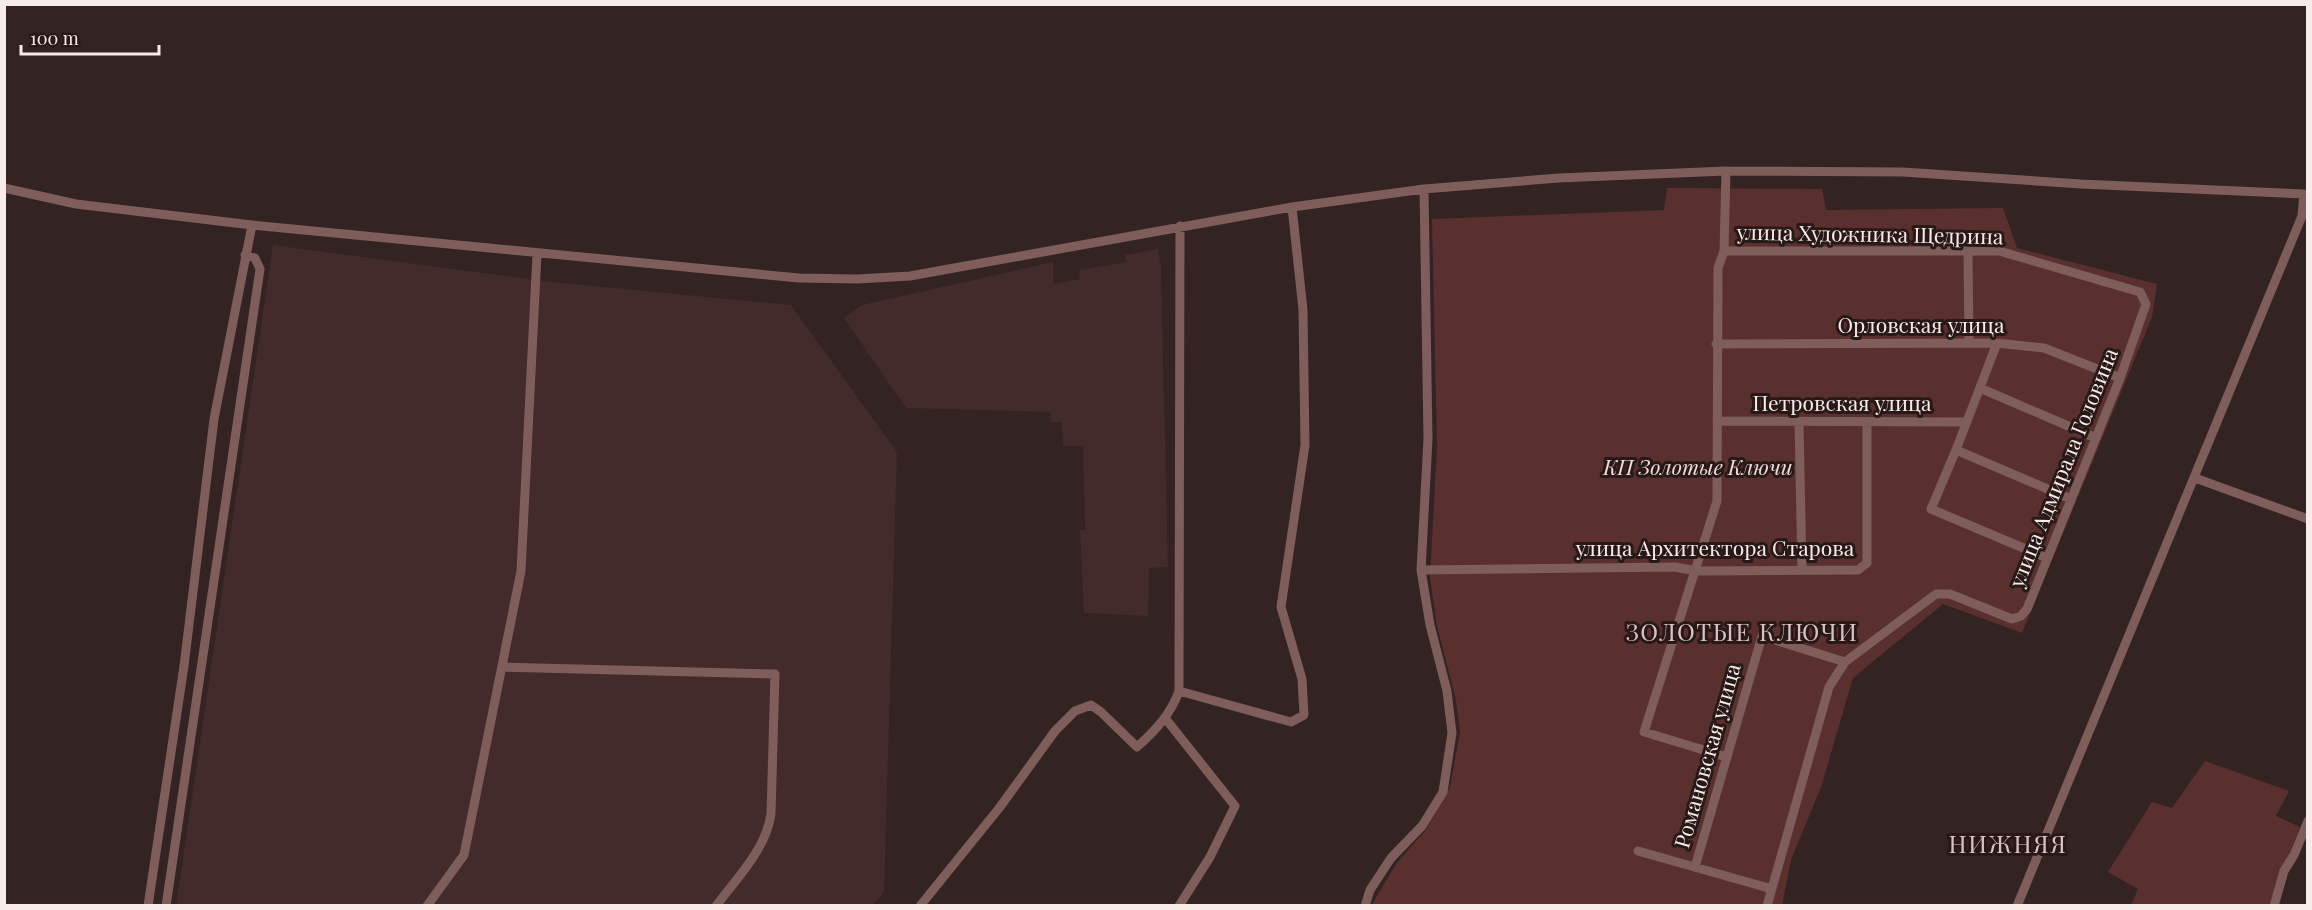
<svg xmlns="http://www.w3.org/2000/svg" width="2312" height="910" font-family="'Playfair Display',serif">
  <rect width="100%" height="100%" fill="#332322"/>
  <path fill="#422b2a" d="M 273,245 L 543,281 L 791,305 L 897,452 L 884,892 L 873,905 L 176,906 Z
    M 1158,249 L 1161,267 L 1168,567 L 1149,568 L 1148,616 L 1084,613 L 1080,530 L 1085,530 L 1083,446 L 1063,446 L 1062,422 L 1051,422 L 1051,412 L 906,408 L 844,318 L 862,305 L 1053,262 L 1053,284 L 1080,279 L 1079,270 L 1126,262 L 1125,255 Z"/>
  <path fill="#5a302f" d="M 1667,188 L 1822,189 L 1826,210 L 2003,208 L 2017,248 L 2157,284 L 2152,317 L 2022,633 L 1943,604 L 1853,678 L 1821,787 L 1791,860 L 1782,905 L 1371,906 L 1396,864 L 1425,831 L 1450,787 L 1460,732 L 1456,700 L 1437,626 L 1430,578 L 1437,447 L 1432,219 L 1664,210 Z
    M 2205,761 L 2289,791 L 2276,816 L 2300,827 L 2269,905 L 2131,905 L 2138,889 L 2108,872 L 2152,802 L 2172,808 Z"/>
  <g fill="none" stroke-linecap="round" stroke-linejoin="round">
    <path stroke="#7e5d5b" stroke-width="9" d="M 1726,171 L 1724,251 L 1718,268 L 1717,501 L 1644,732 L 1727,757
      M 4,188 L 76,204 L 252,225 L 799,278 L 857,279 L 910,276 L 1292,207 L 1424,189 L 1559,178 L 1726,171 L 1903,172 L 2081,184 L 2304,194 L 2302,216 L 2017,906
      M 1724,251 L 1999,251 L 2140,292 L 2146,304 L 2120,378 L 2027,609 L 2021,616 L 2012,619 L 1950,594 L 1936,594 L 1845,662 L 1829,687 L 1767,906
      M 1968,252 L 1969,343
      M 1997,343 L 1956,450 L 1931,509 L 2047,558
      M 1716,344 L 1997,343 L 2044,348 L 2120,378
      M 1980,388 L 2096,438
      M 1717,421 L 1966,422
      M 1799,422 L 1802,570
      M 1956,450 L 2071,499
      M 2195,478 L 2308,519
      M 1421,570 L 1675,567 L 1697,571 L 1858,570 L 1867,563 L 1867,422
      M 502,667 L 775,674 L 771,814 C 766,849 737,878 716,906
      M 1179,691 L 1291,722 L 1304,715 L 1302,679 L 1281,607 L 1305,445 L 1303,310 L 1292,207
      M 1165,718 L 1235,806 L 1210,857 L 1179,906
      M 1638,851 L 1772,889
      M 1695,867 L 1762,636 L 1845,662
      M 148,906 L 184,666 L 214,419 L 252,225
      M 166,906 L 260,269 L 255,258 L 245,255
      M 427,906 L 464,855 L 521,571 L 537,254
      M 920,906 L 1000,807 L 1055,731 L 1075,711 L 1091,705 L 1101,712 L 1137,747 C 1155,731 1171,714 1179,691 L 1180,226
      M 1365,906 L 1370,890 L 1391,858 L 1422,826 L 1443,792 L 1452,733 L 1447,691 L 1430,625 L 1421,570 L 1428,439 L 1424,189
      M 2274,906 L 2284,871 L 2294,855 L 2308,821"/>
  </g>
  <g text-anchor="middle" stroke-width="6" stroke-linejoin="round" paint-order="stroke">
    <g font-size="21" fill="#f8eceb" stroke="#281918">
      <text transform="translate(1870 235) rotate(1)" y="7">улица Художника Щедрина</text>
      <text x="1921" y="333">Орловская улица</text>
      <text x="1842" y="411">Петровская улица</text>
      <text transform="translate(2064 468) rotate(-68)" y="7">улица Адмирала Головина</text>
      <text x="1715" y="556">улица Архитектора Старова</text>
      <text transform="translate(1708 756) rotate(-74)" y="7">Романовская улица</text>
    </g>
    <g font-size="21" font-style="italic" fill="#f2dbd9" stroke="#281918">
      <text x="1698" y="475">КП Золотые Ключи</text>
    </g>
    <g font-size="24" letter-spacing="1.5" fill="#d9c3c2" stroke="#281918">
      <text x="1742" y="641">ЗОЛОТЫЕ КЛЮЧИ</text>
      <text x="2008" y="853">НИЖНЯЯ</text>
    </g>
  </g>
  <rect width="2312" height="910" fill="none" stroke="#f8eceb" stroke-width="12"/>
  <path d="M21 45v9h138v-9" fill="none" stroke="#f8eceb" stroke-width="3"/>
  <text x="30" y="45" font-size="18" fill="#f8eceb" stroke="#281918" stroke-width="4.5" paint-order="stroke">100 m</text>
</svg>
